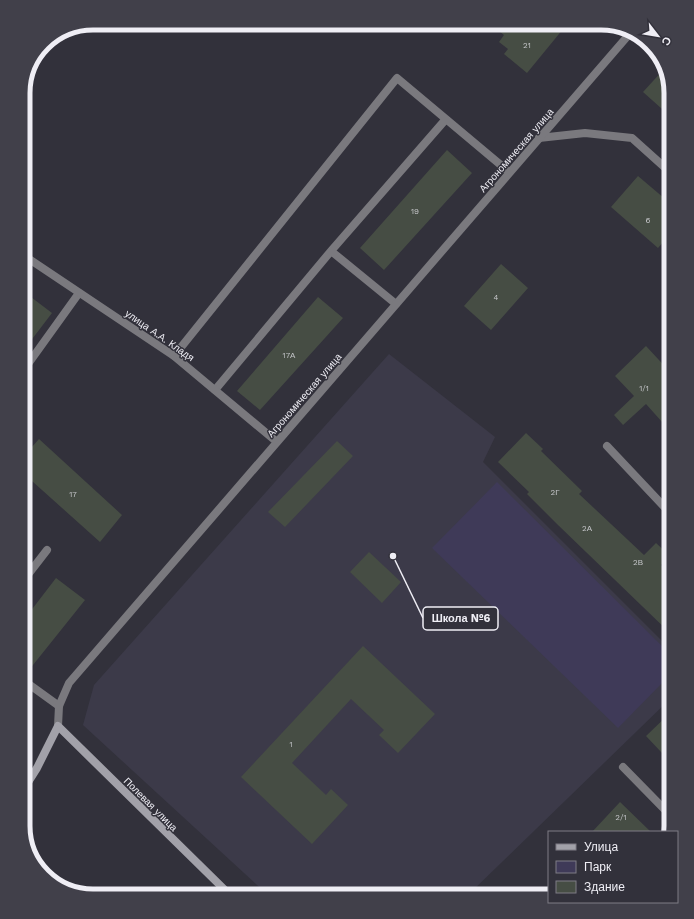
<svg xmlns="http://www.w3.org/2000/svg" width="694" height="919" font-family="'Work Sans',sans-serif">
  <rect width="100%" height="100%" fill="#32313b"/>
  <path fill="#3c3a49" d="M 389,354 L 495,437 L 483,462 L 671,650 L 671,698 L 467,896 L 269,896 L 83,725 L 94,685 Z"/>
  <path fill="#3f3a58" d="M 497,482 L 671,655 L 671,674 L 618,728 L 432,548 Z"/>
  <path fill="#464d44" d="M 489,23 L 568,23 L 527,73 L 504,54 L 508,49 L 499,42 L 504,35 Z
    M 664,69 L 671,93 L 671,117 L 643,92 Z
    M 447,150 L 472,173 L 384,270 L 360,248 Z
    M 638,176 L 671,204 L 671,233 L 658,248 L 611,207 Z
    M 501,264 L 528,288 L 491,330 L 464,306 Z
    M 23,291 L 52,313 L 23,351 Z
    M 318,297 L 343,318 L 260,410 L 237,391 Z
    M 646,346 L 671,373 L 671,432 L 646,404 L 623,425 L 614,415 L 634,396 L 615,376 Z
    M 526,433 L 543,449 L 541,451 L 582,491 L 579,494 L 644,555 L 656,543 L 670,556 L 661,565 L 671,574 L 671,634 L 558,525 L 527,494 L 529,492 L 498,462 Z
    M 39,439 L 122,515 L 100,542 L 23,473 L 23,457 Z
    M 337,441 L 353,456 L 285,527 L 268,512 Z
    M 369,552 L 401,582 L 382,603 L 350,572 Z
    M 56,578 L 85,600 L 25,675 L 23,675 L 23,621 Z
    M 363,646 L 435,714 L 398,753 L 379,735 L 384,730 L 351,699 L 292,763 L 326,795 L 331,789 L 348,805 L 312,844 L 241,777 Z
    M 671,712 L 671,745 L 662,753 L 646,736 Z
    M 620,802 L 651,832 L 592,832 Z"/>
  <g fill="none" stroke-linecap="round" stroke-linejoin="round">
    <path stroke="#7a797e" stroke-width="8" d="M 539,138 L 585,133 L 632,138 L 671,173
      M 331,251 L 396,304
      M 174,356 L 397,78 L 509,172
      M 23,371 L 79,293
      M 215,390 L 331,251 L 446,119
      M 23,581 L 47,550
      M 23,680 L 59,706"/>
    <path stroke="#7a797e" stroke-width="8" d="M 23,255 L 174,356 L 277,442
      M 607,446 L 671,514
      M 58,726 L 59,706 L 69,683 L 632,31
      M 623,767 L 671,816"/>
    <path stroke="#a2a1a9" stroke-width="8" d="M 23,790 L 37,768 L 58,726 L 231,896"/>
  </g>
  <g text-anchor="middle" stroke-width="3" stroke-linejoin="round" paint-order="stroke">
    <g font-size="8" fill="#c5c6c9">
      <text x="527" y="48">21</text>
      <text x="415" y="214">19</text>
      <text x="648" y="223">6</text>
      <text x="496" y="300">4</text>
      <text x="289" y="358">17А</text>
      <text x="644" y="391">1/1</text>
      <text x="555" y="495">2Г</text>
      <text x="73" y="497">17</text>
      <text x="587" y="531">2А</text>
      <text x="638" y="565">2В</text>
      <text x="291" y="747">1</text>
      <text x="621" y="820">2/1</text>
    </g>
    <g font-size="10" fill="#efeef5" stroke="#32313b">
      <text transform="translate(516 150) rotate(-49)" y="4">Агрономическая улица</text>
      <text transform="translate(160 335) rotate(35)" y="4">улица А.А. Кладя</text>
      <text transform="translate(304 395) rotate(-49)" y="4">Агрономическая улица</text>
      <text transform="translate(151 804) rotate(45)" y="4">Полевая улица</text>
    </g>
  </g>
  <path d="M0 0H694V919H0ZM93 30H601A63 63 0 0 1 664 93V826A63 63 0 0 1 601 889H93A63 63 0 0 1 30 826V93A63 63 0 0 1 93 30Z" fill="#41404a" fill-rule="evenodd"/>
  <path fill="none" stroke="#efeef5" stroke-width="5" d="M93 30H601A63 63 0 0 1 664 93V826A63 63 0 0 1 601 889H93A63 63 0 0 1 30 826V93A63 63 0 0 1 93 30Z"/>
  <path fill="none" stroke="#efeef5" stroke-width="1.5" d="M393 556L423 618"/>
  <circle fill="#efeef5" stroke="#32313b" stroke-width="1.5" cx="393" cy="556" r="4"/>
  <rect fill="#32313b" stroke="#efeef5" stroke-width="1.5" x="423" y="607" width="75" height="23" rx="4"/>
  <g font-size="11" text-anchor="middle" font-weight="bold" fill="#efeef5">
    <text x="461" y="622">Школа №6</text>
  </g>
  <rect x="548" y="831" width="130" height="72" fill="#32313b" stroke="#7e7d85"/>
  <rect x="556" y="844" width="20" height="6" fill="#a2a1a9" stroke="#7e7d85"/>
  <text x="584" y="851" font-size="12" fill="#efeef5">Улица</text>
  <rect x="556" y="861" width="20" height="12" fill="#3f3a58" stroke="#7e7d85"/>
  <text x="584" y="871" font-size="12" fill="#efeef5">Парк</text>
  <rect x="556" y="881" width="20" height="12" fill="#464d44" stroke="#7e7d85"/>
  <text x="584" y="891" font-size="12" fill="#efeef5">Здание</text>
  <g transform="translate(658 36) rotate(121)" stroke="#32313b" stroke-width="3" paint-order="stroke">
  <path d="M0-3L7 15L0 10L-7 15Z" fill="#efeef5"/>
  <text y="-6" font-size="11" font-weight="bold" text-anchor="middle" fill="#efeef5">С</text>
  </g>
</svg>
